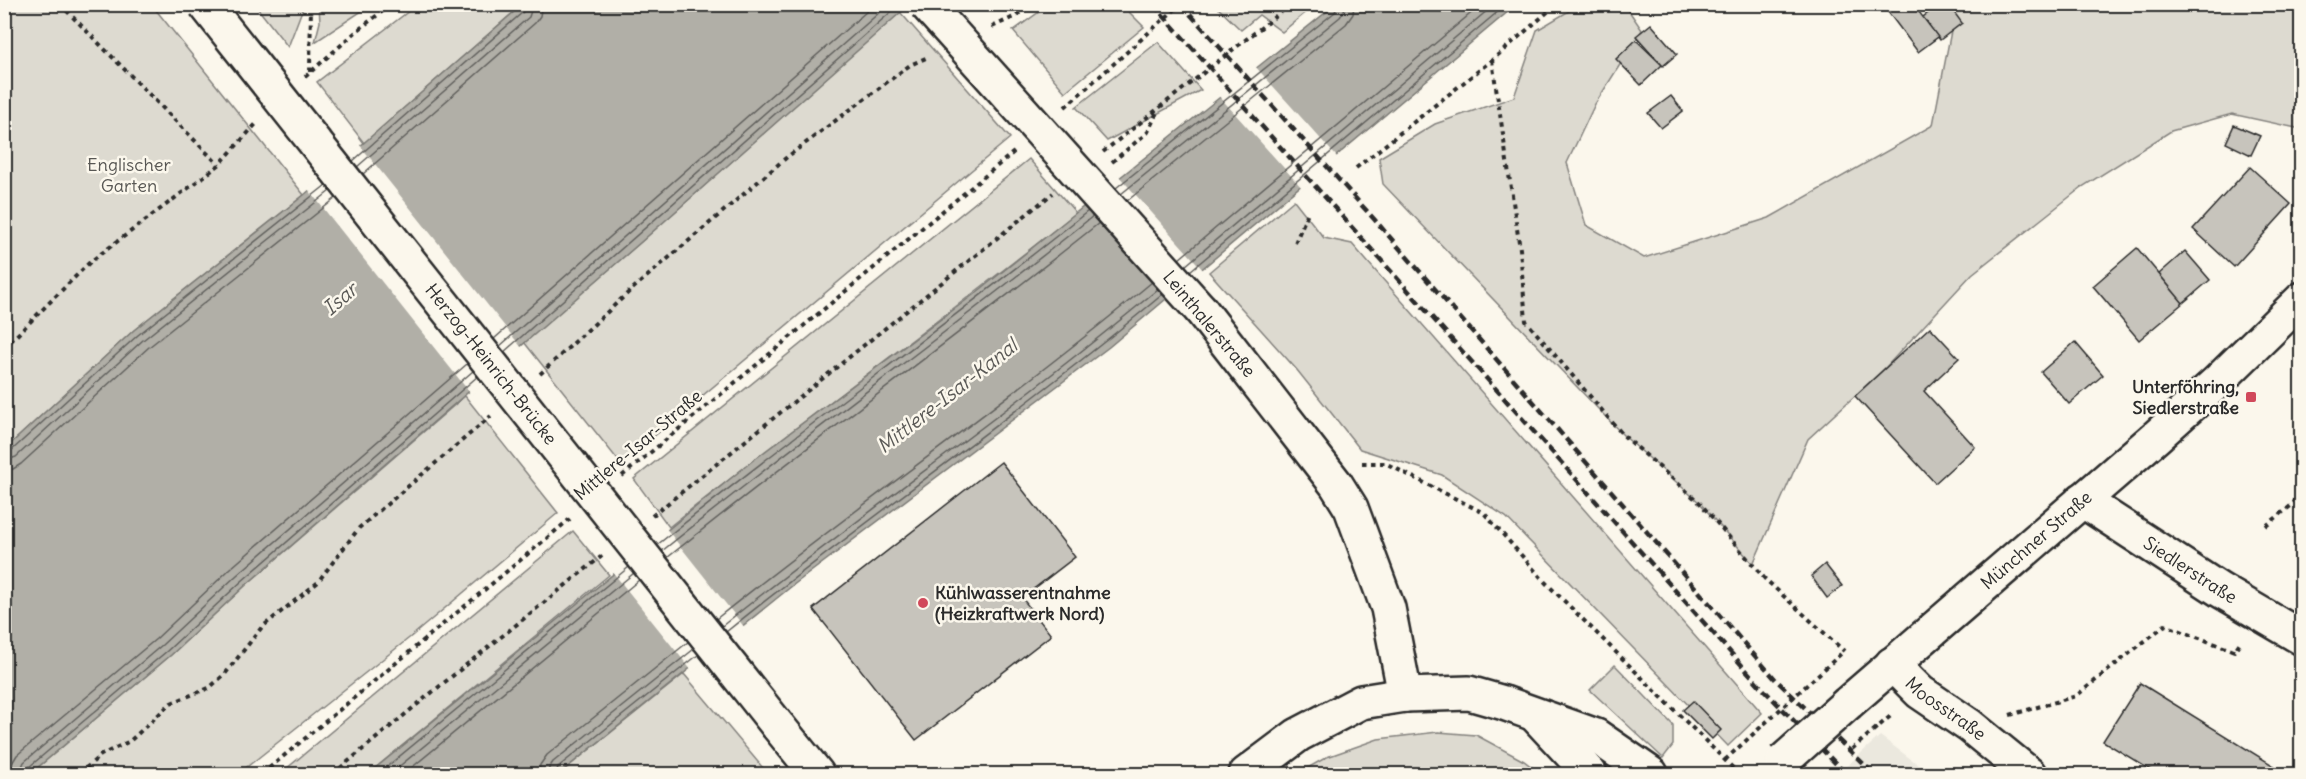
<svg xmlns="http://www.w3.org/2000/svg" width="2306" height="779" font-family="Delius,sans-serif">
  <rect width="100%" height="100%" fill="#fbf7ec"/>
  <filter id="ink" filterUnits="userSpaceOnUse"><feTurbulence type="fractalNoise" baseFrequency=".0167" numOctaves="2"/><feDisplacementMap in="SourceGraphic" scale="12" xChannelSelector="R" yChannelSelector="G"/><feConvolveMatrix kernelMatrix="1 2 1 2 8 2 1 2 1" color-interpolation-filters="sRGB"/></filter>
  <g filter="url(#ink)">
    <path fill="#ebe8de" d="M 1880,736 L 1931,774 L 1838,774 Z"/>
    <path fill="#dddad0" stroke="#84827e" stroke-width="1.5" d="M 418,4 L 522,5 L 364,143 L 317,82 Z
      M 1050,4 L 1122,5 L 1144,27 L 1065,92 L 1013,31 Z
      M 5,5 L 152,5 L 304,195 L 134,330 L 5,449 Z
      M 255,5 L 304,5 L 288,47 Z
      M 319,5 L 319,4 L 371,5 L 315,42 L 320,22 Z
      M 1215,5 L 1315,5 L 1282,32 L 1259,15 L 1241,30 Z
      M 1579,5 L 1625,5 L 1642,30 L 1595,104 L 1567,163 L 1586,225 L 1644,258 L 1769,218 L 1933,125 L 1956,5 L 2301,5 L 2301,129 L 2232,114 L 2171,131 L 2082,187 L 1972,274 L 1886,367 L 1808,439 L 1753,564 L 1700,503 L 1623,435 L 1383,184 L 1379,158 L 1435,124 L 1514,97 L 1537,30 Z
      M 900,12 L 1010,138 L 621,464 L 524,342 L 641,242 Z
      M 1158,42 L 1201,90 L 1107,141 L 1076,107 Z
      M 1029,159 L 1076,213 C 942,320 803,420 669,527 L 634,479 Z
      M 1294,200 L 1324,238 L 1352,244 L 1762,713 L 1728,746 L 1506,517 L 1442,475 L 1360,449 L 1297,370 L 1209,272 Z
      M 465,396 L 558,513 L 413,635 L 238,774 L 30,774 L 171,655 L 246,585 Z
      M 573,531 L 609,575 L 368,774 L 280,774 Z
      M 1615,665 L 1673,725 L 1673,745 L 1663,758 L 1590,690 Z
      M 684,674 L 768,774 L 559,774 Z
      M 1438,732 L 1476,735 L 1524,761 L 1541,774 L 1297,774 L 1327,757 L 1378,739 Z"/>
    <path fill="#b1afa7" stroke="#7b7a75" stroke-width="1.5" d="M 522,5 L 909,5 L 641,242 L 246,585 L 171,655 L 30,774 L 5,774 L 5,449 L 134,330 L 304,195 Z
      M 1335,5 L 1516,5 L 1109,347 L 792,586 L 559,774 L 368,774 L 752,461 L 977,292 Z"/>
    <path fill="#fbf7ec" d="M 1254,65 L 1337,157 L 1342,152 L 1344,154 L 1295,195 L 1302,188 L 1217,94 Z
      M 359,144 L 522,348 L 471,394 L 308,189 Z
      M 1118,175 L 1204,271 L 1170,299 L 1083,203 Z
      M 665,527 L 745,628 L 692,671 L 611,570 Z"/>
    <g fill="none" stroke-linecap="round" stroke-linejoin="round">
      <path stroke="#61605d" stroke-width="1.5" d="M 353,161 L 523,12 L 526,4
        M 357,167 L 529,17 L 533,4
        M 363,174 L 535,23 L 540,16 L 542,4
        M 1116,188 L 1335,12 L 1338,4
        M 1121,194 L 1340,17 L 1344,11 L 1345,4
        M 1127,201 L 1346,24 L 1353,14 L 1354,4
        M 1179,259 L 1482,4
        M 1185,266 L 1495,4
        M 1190,271 L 1507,4
        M 494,339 L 875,4
        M 500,346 L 889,4
        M 504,352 L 900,4
        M 4,453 L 11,451 L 138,335 L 326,185
        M 4,461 L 16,457 L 143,340 L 330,191
        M 4,470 L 13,469 L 21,464 L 149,347 L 336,198
        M 657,545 C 799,431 946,325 1088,211
        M 662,551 C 803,437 951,330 1093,216
        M 667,558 C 809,443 957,337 1099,223
        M 716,619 C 859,504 1011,400 1152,282
        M 722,626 C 865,511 1017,407 1158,289
        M 726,632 C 869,516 1022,412 1163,294
        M 10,774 L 11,765 L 17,755 L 156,639 L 231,568 L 467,364
        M 19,774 L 24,762 L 162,645 L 237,575 L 473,371
        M 26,774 L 29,767 L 167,651 L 242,581 L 478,376
        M 378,774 L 629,567
        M 390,774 L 634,573
        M 404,774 L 639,580
        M 539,774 L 540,765 L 547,755 L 688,642
        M 548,774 L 549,768 L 553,762 L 694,649
        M 556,774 L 558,767 L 698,655"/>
    </g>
    <path fill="#c7c4bc" stroke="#2b2b2b" stroke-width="1.5" d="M 1882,4 L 1913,4 L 1938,37 L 1918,52 Z
      M 1940,4 L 1948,4 L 1962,23 L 1940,40 L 1923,17 Z
      M 1651,24 L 1677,54 L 1663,66 L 1636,36 Z
      M 1636,40 L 1662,65 L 1641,85 L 1616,59 Z
      M 1671,96 L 1683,111 L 1661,128 L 1648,113 Z
      M 2234,125 L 2260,136 L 2251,155 L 2226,143 Z
      M 2250,167 L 2291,204 L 2234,267 L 2193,229 Z
      M 2137,248 L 2183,303 L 2139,340 L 2093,286 Z
      M 2185,251 L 2210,280 L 2183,303 L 2159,274 Z
      M 1930,327 L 1959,358 L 1924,391 L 1975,447 L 1935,483 L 1855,396 Z
      M 2075,342 L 2103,375 L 2069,404 L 2041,372 Z
      M 1001,462 L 1075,557 L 1022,598 L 1051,635 L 916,740 L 813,609 Z
      M 1825,564 L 1842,586 L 1827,598 L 1811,576 Z
      M 2140,683 L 2287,774 L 2157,774 L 2103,741 Z
      M 1693,701 L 1721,730 L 1712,739 L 1683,710 Z"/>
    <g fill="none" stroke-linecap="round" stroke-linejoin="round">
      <defs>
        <g id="minor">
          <path d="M 1201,310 L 1336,484 L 1351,508 L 1388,608 L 1405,695"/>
          <path id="s1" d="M 2082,500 L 2220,590 L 2302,638"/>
          <path id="s2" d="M 1892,664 L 1920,692 L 1970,726 L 2029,774"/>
        </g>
        <g id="major">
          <path d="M 1405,695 L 1469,693 L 1504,703 L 1596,736 L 1651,774"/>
          <path id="s3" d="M 1848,703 L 2156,437 L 2217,382 L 2302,299"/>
          <path d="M 1537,717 L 1590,774"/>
        </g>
        <path id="highway" d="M 778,726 L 817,774
          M 1246,774 L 1298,735 L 1361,702 L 1405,695"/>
      </defs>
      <use href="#minor" stroke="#2b2b2b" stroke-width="38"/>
      <use href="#major" stroke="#2b2b2b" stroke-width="38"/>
      <use href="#highway" stroke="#2b2b2b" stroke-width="38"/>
      <path stroke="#2b2b2b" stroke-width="4" stroke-dasharray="4.5 4.5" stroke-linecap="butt" d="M 60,4 L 219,165
        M 992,27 L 1016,16 L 1030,4
        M 1492,60 L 1520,249 L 1526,321 L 1623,435 L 1700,503 L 1765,579 L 1844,651
        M 310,72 L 311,4
        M 305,77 L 358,30 L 392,4
        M 1065,107 L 1181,4
        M 1103,152 L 1291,4
        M 1112,162 L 1148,132 L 1158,110
        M 1356,168 L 1492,60 L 1557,4
        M 1295,243 L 1309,210
        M 4,348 L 90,262 L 219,165 L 256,124
        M 540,374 L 630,291 L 787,157 L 910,65 L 928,57
        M 1362,463 L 1385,463 L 1484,513 L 1545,582 L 1739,774
        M 622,476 L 1014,152
        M 652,516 L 1053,193
        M 2266,526 L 2293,504 L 2302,489
        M 2010,715 L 2076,696 L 2165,625 L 2234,651 L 2241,641
        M 1873,731 L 1893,714
        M 1725,760 L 1751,736
        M 79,774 L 101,755 L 130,741 L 171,703 L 209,688 L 225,674 L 262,627 L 317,583 L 359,528 L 491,416
        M 262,774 L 570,519
        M 333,774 L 425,698 L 602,556"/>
      <use href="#minor" stroke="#fbf7ec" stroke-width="33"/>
      <use href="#major" stroke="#fbf7ec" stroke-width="33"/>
      <use href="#highway" stroke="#fbf7ec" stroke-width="33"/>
      <path stroke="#2b2b2b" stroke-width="4.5" stroke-dasharray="9 4.5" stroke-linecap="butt" d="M 1153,4 L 1763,689 L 1846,774
        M 1181,4 L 1374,219 L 1776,680 L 1874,774"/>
      <defs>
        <path id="minor-bridge" d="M 926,4 L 1201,310"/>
        <path id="major-bridge" d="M 1783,761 L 1848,703"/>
        <g id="highway-bridge">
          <path id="s4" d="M 205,4 L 778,726"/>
        </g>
      </defs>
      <use href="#minor-bridge" stroke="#2b2b2b" stroke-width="38" stroke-linecap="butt"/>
      <use href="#major-bridge" stroke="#2b2b2b" stroke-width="38" stroke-linecap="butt"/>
      <use href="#highway-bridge" stroke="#2b2b2b" stroke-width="38" stroke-linecap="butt"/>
      <path stroke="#2b2b2b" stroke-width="4" stroke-dasharray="4.5 4.5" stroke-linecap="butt" d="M 1751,736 L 1844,651
        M 1852,749 L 1873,731"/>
      <use href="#minor-bridge" stroke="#fbf7ec" stroke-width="33"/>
      <use href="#major-bridge" stroke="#fbf7ec" stroke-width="33"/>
      <use href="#highway-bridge" stroke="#fbf7ec" stroke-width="33"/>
    </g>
  </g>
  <g fill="#d1495b" stroke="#fbf7ec" stroke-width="2">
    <rect x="2245" y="391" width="12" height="12" rx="3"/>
    <circle cx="923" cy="603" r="6"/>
  </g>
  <g text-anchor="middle" stroke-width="5" stroke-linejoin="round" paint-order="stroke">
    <g font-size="18" fill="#585754" stroke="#fbf7ec">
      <text x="129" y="171">Englischer<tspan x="129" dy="21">Garten</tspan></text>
    </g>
    <g font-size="18" fill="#2b2b2b" stroke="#fbf7ec">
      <text transform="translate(1209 324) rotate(50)" y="6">Leinthalerstraße</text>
      <text dy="6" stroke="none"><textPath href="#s4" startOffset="460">Herzog-Heinrich-Brücke</textPath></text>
      <text transform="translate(638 445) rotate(-40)" y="6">Mittlere-Isar-Straße</text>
      <text dy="6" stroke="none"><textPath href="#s3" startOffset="249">Münchner Straße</textPath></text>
      <text dy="6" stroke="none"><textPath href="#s1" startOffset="129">Siedlerstraße</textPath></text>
      <text dy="6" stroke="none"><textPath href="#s2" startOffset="70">Moosstraße</textPath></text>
    </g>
    <g font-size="18" font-weight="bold" fill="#2b2b2b" stroke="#fbf7ec" text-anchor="end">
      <text x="2239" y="393">Unterföhring,<tspan x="2239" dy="21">Siedlerstraße</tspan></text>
      <text x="935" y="599" text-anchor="start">Kühlwasserentnahme<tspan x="935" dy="21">(Heizkraftwerk Nord)</tspan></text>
    </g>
    <g font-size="20" font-style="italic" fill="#5a5956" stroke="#fbf7ec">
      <text transform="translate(340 299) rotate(-41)" y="7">Isar</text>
      <text transform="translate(947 396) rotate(-38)" y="7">Mittlere-Isar-Kanal</text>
    </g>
  </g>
  <rect width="2306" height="779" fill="none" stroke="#fbf7ec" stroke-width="24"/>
  <rect x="12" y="12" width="2282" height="755" fill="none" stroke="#2b2b2b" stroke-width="2" filter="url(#ink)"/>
</svg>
